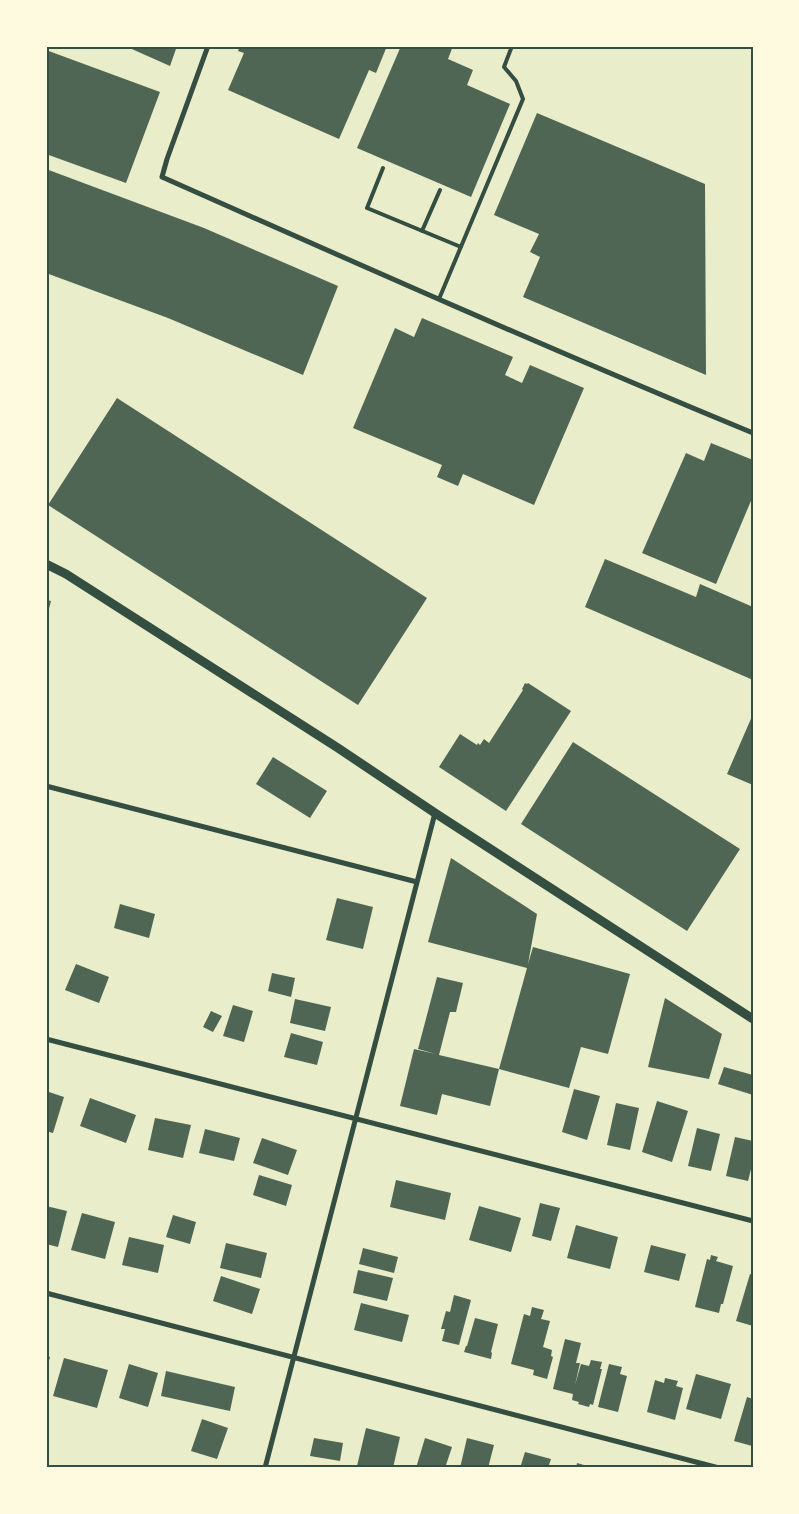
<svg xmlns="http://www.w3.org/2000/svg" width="799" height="1514" font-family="'Sofia Sans Condensed',sans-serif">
  <rect width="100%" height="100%" fill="#e9edc9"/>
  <path fill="#4f6655" d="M 125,46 L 177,46 L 170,66 Z
    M 240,46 L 387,46 L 376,73 L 369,70 L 339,139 L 228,90 L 244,53 L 238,51 Z
    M 401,46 L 453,46 L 448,59 L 473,70 L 467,85 L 510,104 L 471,197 L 357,148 Z
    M 46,50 L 160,92 L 126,183 L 46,154 Z
    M 537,113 L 705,184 L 706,375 L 523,297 L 540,257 L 530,252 L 539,234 L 494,215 Z
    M 46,169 L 204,228 L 338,286 L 303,375 L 168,318 L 46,273 Z
    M 422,318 L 513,357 L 505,375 L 522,383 L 530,365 L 584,388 L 534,505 L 463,474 L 458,486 L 437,477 L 442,465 L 353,428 L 395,328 L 414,337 Z
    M 117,398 L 427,598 L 358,705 L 48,505 Z
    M 711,443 L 753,460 L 753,496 L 716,584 L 642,553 L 686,453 L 704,461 Z
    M 605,559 L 696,597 L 700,584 L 753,607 L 753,680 L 585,607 Z
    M 46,600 L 51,601 L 47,616 L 46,616 Z
    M 525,683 L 527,684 L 528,683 L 571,711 L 506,811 L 439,767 L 460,734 L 477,745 L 478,743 L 480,745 L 484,739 L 489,743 L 523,690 L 522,689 Z
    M 753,714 L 753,785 L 727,774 Z
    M 573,742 L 740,849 L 687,931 L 521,824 Z
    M 273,757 L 327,791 L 310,818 L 256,784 Z
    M 451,858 L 537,914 L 528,964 L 533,947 L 630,974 L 608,1054 L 581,1047 L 569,1088 L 499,1069 L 527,968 L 428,942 Z
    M 337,898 L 373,907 L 363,949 L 326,940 Z
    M 120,904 L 155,914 L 149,938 L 114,928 Z
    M 76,964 L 109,977 L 99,1003 L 65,990 Z
    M 272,973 L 295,978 L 291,997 L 268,991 Z
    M 437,977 L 463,983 L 456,1012 L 450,1012 L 439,1055 L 499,1069 L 490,1106 L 442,1094 L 437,1115 L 400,1106 L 414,1049 L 436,1054 L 418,1049 Z
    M 665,998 L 722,1034 L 709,1079 L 648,1067 Z
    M 295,999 L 331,1007 L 325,1031 L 290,1023 Z
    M 233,1005 L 253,1011 L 244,1042 L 223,1036 Z
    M 211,1011 L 222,1016 L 213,1032 L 203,1027 Z
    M 291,1033 L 323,1042 L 317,1065 L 284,1057 Z
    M 724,1067 L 753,1075 L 753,1095 L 718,1084 Z
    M 574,1089 L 600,1096 L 587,1140 L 562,1132 Z
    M 46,1091 L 64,1097 L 53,1133 L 46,1131 Z
    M 90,1098 L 136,1115 L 126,1143 L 80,1126 Z
    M 657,1101 L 688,1111 L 672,1162 L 642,1152 Z
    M 616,1103 L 639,1108 L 630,1150 L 607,1145 Z
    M 155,1118 L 191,1125 L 183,1158 L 148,1150 Z
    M 697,1128 L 720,1134 L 711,1171 L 688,1166 Z
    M 205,1129 L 240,1138 L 234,1161 L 199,1153 Z
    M 735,1137 L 753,1141 L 753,1161 L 748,1181 L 726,1176 Z
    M 262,1138 L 297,1150 L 288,1175 L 253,1163 Z
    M 259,1175 L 292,1185 L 286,1206 L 253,1195 Z
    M 396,1180 L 451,1193 L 445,1220 L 390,1207 Z
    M 540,1203 L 560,1208 L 551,1241 L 532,1236 Z
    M 46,1206 L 67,1211 L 58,1247 L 46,1244 Z
    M 479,1206 L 521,1218 L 511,1252 L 469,1240 Z
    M 82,1213 L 115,1222 L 105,1259 L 71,1250 Z
    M 173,1215 L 196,1222 L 190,1244 L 166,1237 Z
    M 576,1225 L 618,1237 L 610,1269 L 567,1258 Z
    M 129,1237 L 164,1245 L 158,1273 L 122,1265 Z
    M 226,1243 L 267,1253 L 261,1278 L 220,1268 Z
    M 651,1245 L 686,1254 L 679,1281 L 644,1272 Z
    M 363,1248 L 398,1257 L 394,1273 L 359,1264 Z
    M 711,1255 L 718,1257 L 716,1261 L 733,1266 L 723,1304 L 721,1304 L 719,1313 L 695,1307 L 707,1259 L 710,1260 Z
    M 358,1270 L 393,1278 L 387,1301 L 353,1293 Z
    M 750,1274 L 753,1275 L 753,1326 L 736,1321 Z
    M 221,1276 L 260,1289 L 252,1314 L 213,1301 Z
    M 454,1295 L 471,1300 L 459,1345 L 442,1341 L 445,1329 L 441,1329 L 446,1311 L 450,1312 Z
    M 361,1303 L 409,1315 L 402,1342 L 354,1330 Z
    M 532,1307 L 544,1310 L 541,1319 L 550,1321 L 543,1347 L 552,1350 L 551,1356 L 553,1357 L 547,1379 L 533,1375 L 534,1370 L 511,1364 L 524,1314 L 530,1316 Z
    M 475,1318 L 498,1324 L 491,1352 L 492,1353 L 491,1359 L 464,1352 L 466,1346 L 467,1346 Z
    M 565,1339 L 581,1343 L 576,1363 L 580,1363 L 575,1385 L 581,1364 L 589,1366 L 591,1360 L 602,1362 L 600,1369 L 602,1369 L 593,1405 L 590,1404 L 589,1407 L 578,1404 L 579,1402 L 572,1400 L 573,1394 L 553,1389 Z
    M 46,1355 L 50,1357 L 47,1368 L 46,1368 Z
    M 64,1358 L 108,1370 L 97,1408 L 53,1396 Z
    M 129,1364 L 158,1373 L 148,1407 L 119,1398 Z
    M 609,1364 L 622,1367 L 620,1374 L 627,1376 L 618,1412 L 598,1407 Z
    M 166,1371 L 235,1387 L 230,1411 L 161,1396 Z
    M 696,1374 L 731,1384 L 721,1419 L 686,1409 Z
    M 665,1378 L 678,1381 L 676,1386 L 683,1388 L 675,1420 L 647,1412 L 655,1380 L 664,1383 Z
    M 747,1397 L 753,1399 L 752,1446 L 734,1441 Z
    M 202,1419 L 228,1428 L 217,1459 L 191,1451 Z
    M 366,1428 L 400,1437 L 393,1468 L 363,1468 L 357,1466 Z
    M 314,1438 L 343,1443 L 340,1461 L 310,1456 Z
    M 425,1438 L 452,1447 L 445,1468 L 416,1468 Z
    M 467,1438 L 494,1445 L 488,1468 L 460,1468 Z
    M 525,1452 L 551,1459 L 548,1468 L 520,1468 Z
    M 577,1463 L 591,1467 L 591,1468 L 576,1468 Z"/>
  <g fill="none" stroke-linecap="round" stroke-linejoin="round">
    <path stroke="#344e41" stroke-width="4" d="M 383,168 L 367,208 L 461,247
      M 422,231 L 440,190
      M 439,299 L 523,99 L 516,81 L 504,67 L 512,46"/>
    <path stroke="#344e41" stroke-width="5" d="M 208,46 L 167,159 L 162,177 C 358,264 554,351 753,433
      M 46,786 L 417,882
      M 46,1039 L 753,1221
      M 46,1293 L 719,1468
      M 265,1468 L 435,813"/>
    <path stroke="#344e41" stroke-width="9" d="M 46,564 L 66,574 L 338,748 L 435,813 L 753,1019"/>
  </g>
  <rect width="799" height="1514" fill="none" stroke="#fefae0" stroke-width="95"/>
  <rect x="48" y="48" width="704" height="1418" fill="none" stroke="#344e41" stroke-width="2"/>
</svg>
